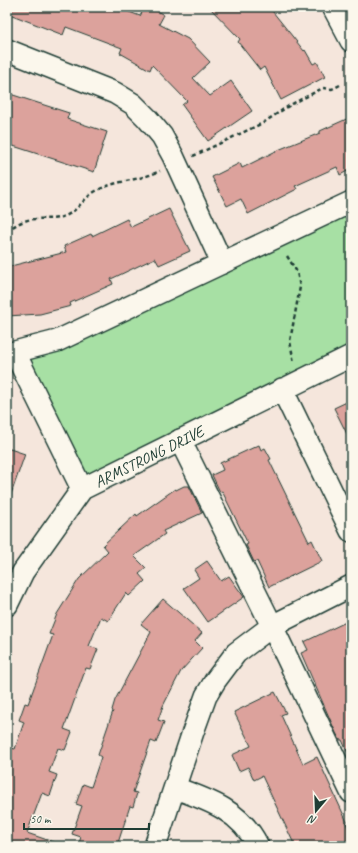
<svg xmlns="http://www.w3.org/2000/svg" width="358" height="853" font-family="Caveat,sans-serif">
  <rect width="100%" height="100%" fill="#f5e6dc"/>
  <filter id="ink" filterUnits="userSpaceOnUse"><feTurbulence type="fractalNoise" baseFrequency=".025" numOctaves="2"/><feDisplacementMap in="SourceGraphic" scale="8" xChannelSelector="R" yChannelSelector="G"/><feConvolveMatrix kernelMatrix="1 2 1 2 8 2 1 2 1" color-interpolation-filters="sRGB"/></filter>
  <g filter="url(#ink)">
    <path fill="#a7e0a4" stroke="#638e6c" d="M 351,202 L 351,356 L 82,489 L 15,353 Z"/>
    <path fill="#dca29c" stroke="#1f3d34" d="M 7,7 L 116,7 L 140,16 L 145,7 L 150,7 L 164,15 L 159,24 L 188,39 L 210,62 L 193,78 L 210,96 L 231,81 L 252,111 L 208,141 L 182,105 L 187,101 L 152,65 L 150,70 L 120,53 L 122,48 L 66,27 L 63,35 L 7,13 Z
      M 209,7 L 269,7 L 304,51 L 305,50 L 313,64 L 317,62 L 325,77 L 281,100 L 264,67 L 260,70 L 238,42 L 240,39 Z
      M 7,93 L 69,113 L 67,119 L 107,132 L 94,172 L 7,144 Z
      M 351,117 L 351,169 L 340,175 L 337,167 L 295,186 L 297,189 L 248,214 L 241,199 L 227,206 L 212,177 L 240,163 L 242,168 L 278,150 L 320,133 L 320,131 Z
      M 169,209 L 190,251 L 159,265 L 155,258 L 111,279 L 113,284 L 70,303 L 71,306 L 40,314 L 7,316 L 7,267 L 66,252 L 64,246 L 91,234 L 92,236 L 127,219 L 131,227 Z
      M 351,400 L 351,442 L 334,408 Z
      M 259,445 L 261,450 L 265,448 L 271,459 L 269,460 L 309,542 L 312,540 L 322,561 L 269,587 L 257,561 L 254,562 L 246,545 L 248,544 L 222,491 L 220,492 L 212,475 L 223,470 L 220,463 Z
      M 7,448 L 25,454 L 9,500 L 7,499 Z
      M 184,486 L 189,486 L 202,513 L 163,531 L 165,534 L 134,556 L 146,568 L 139,574 L 145,581 L 129,596 L 126,593 L 108,621 L 101,617 L 89,646 L 98,649 L 90,669 L 86,668 L 64,729 L 72,732 L 65,750 L 58,748 L 49,772 L 57,775 L 50,796 L 42,793 L 27,833 L 59,844 L 59,846 L 7,846 L 7,759 L 11,748 L 15,749 L 24,722 L 19,720 L 25,703 L 28,704 L 53,635 L 49,634 L 57,614 L 79,579 L 108,551 L 103,545 L 136,514 L 137,516 L 175,489 L 176,490 Z
      M 207,561 L 221,581 L 229,576 L 244,597 L 208,622 L 184,588 L 199,578 L 194,570 Z
      M 163,599 L 202,633 L 195,641 L 202,648 L 181,671 L 163,706 L 158,720 L 164,722 L 156,743 L 151,741 L 133,792 L 137,793 L 133,807 L 130,806 L 117,846 L 78,846 L 81,837 L 72,834 L 82,806 L 76,804 L 83,784 L 91,787 L 101,757 L 98,755 L 113,711 L 112,710 L 115,700 L 151,632 L 141,624 Z
      M 346,622 L 351,632 L 351,760 L 342,740 L 340,740 L 336,733 L 301,653 L 308,650 L 304,642 Z
      M 275,692 L 286,713 L 281,715 L 303,764 L 317,757 L 347,822 L 346,823 L 351,834 L 351,846 L 295,846 L 262,776 L 254,780 L 248,767 L 239,771 L 232,755 L 251,746 L 234,712 Z"/>
    <g fill="none" stroke-linecap="round" stroke-linejoin="round">
      <defs>
        <g id="minor">
          <path d="M 333,7 L 351,41"/>
          <path d="M 7,50 L 115,93 L 133,104 L 147,118 L 162,136 L 173,156 L 222,263"/>
          <path d="M 15,353 L 82,489"/>
          <path d="M 7,354 L 57,341 L 351,202"/>
          <path d="M 282,389 L 351,531"/>
          <path d="M 180,440 L 272,626 L 351,586"/>
          <path id="s1" d="M 7,605 L 23,572 L 82,489 L 351,356"/>
          <path d="M 175,788 C 209,800 241,811 258,846"/>
          <path d="M 155,846 L 193,732 L 206,696 L 215,681 L 236,653 L 272,626 L 351,792"/>
        </g>
      </defs>
      <use href="#minor" stroke="#1f3d34" stroke-width="24"/>
      <path stroke="#1f3d34" stroke-width="2.5" stroke-dasharray="4 3" stroke-linecap="butt" d="M 193,156 L 263,123 L 290,105 L 323,88 L 332,89 L 340,85
        M 7,231 C 15,225 25,219 35,219 C 45,218 53,220 62,217 C 77,213 83,198 96,191 C 116,180 139,181 160,171
        M 287,256 L 297,272 L 300,287 L 290,341 L 294,363"/>
      <use href="#minor" stroke="#fbf7ec" stroke-width="21"/>
    </g>
  </g>
  <g text-anchor="middle" stroke-width="3" stroke-linejoin="round" paint-order="stroke">
    <g font-size="16" fill="#1f3d34" stroke="#fbf7ec">
      <text dy="6" stroke="none"><textPath href="#s1" startOffset="213">ARMSTRONG DRIVE</textPath></text>
    </g>
  </g>
  <rect width="358" height="853" fill="none" stroke="#fbf7ec" stroke-width="24"/>
  <rect x="12" y="12" width="334" height="829" fill="none" stroke="#1f3d34" stroke-width="1.5" filter="url(#ink)"/>
  <g transform="translate(316 811) rotate(199)" stroke="#fbf7ec" stroke-width="3" paint-order="stroke">
  <path d="M0-3L7 15L0 10L-7 15Z" fill="#1f3d34"/>
  <text y="-6" font-size="11" font-weight="bold" text-anchor="middle" fill="#1f3d34">N</text>
  </g>
  <path d="M24 823v6h125v-6" fill="none" stroke="#1f3d34" stroke-width="2"/>
  <text x="30" y="823" font-size="12" fill="#1f3d34" stroke="#fbf7ec" stroke-width="3" paint-order="stroke">50 m</text>
</svg>
